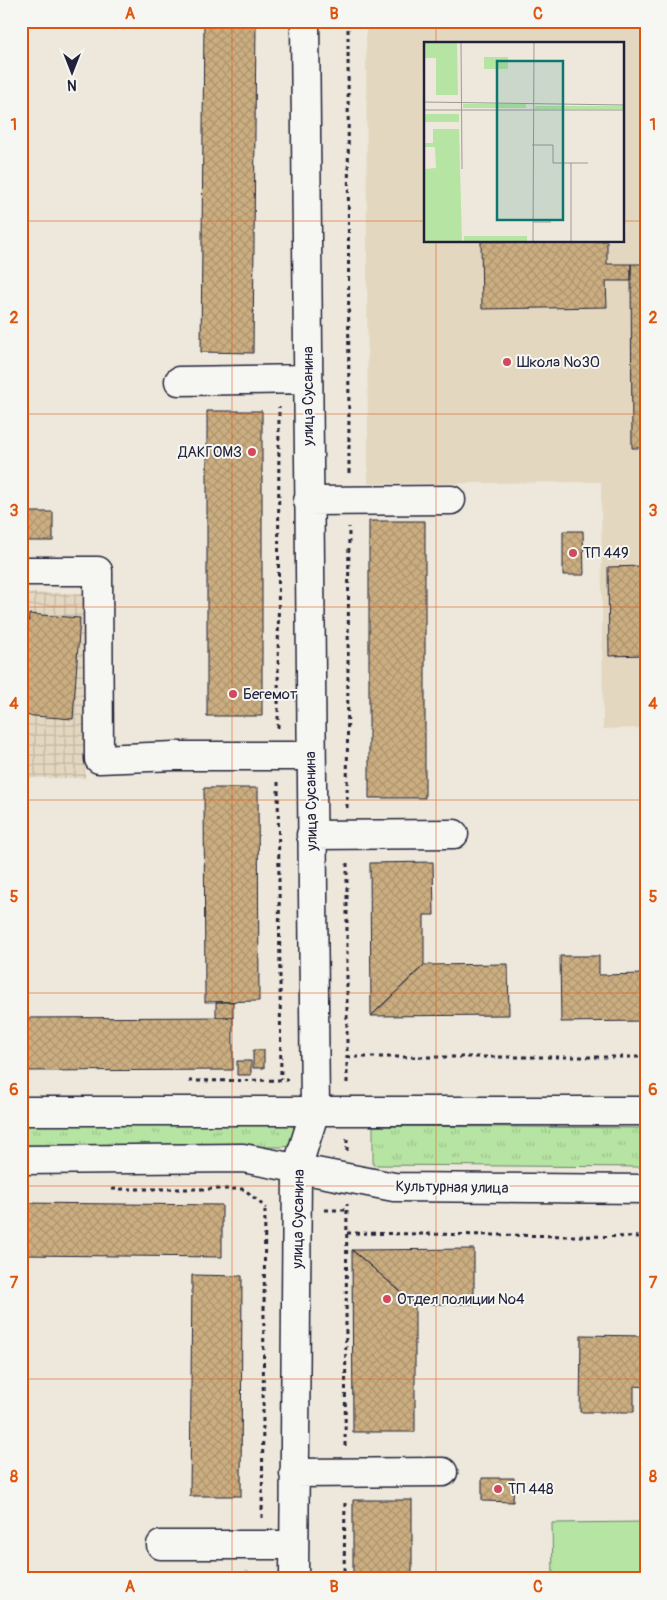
<svg xmlns="http://www.w3.org/2000/svg" width="667" height="1600" font-family="Pangolin,sans-serif">
  <defs>
    <pattern id="industrial-grid" width="8" height="8" patternUnits="userSpaceOnUse" patternTransform="scale(1.25)"><rect width="8" height="8" fill="#e3d7c0"/><path d="M0 4h8M4 0v8" fill="none" stroke="#c2b8a6"/></pattern>
    <pattern id="grass-tufts" width="24" height="20" patternUnits="userSpaceOnUse" patternTransform="scale(1.25)"><rect width="24" height="20" fill="#b6e4a2"/><path d="M3 7l-1-3M5 7V3M7 7l1-3M15 17l-1-3M17 17v-4M19 17l1-3" fill="none" stroke="#9cc38c"/></pattern>
    <pattern id="building-cross-hatch" width="8" height="8" patternUnits="userSpaceOnUse" patternTransform="scale(1.25)"><rect width="8" height="8" fill="#cbae80"/><path d="M0 0l8 8M0 8l8-8" fill="none" stroke="#ae9570"/></pattern>
  </defs>
  <rect width="100%" height="100%" fill="#ede8db"/>
  <filter id="ink" filterUnits="userSpaceOnUse"><feTurbulence type="fractalNoise" baseFrequency=".02" numOctaves="2"/><feDisplacementMap in="SourceGraphic" scale="10" xChannelSelector="R" yChannelSelector="G"/><feConvolveMatrix kernelMatrix="1 2 1 2 8 2 1 2 1" color-interpolation-filters="sRGB"/></filter>
  <g filter="url(#ink)">
    <path fill="#e3d7c0" fill-rule="evenodd" d="M 366,21 L 646,21 L 646,728 L 603,729 L 601,482 L 368,484 ZM 426,44 L 623,44 L 623,241 L 426,241 Z
      M 21,1456 L 22,1456 L 23,1579 L 21,1579 Z"/>
    <path fill="url(#industrial-grid)" d="M 21,593 L 85,593 L 85,778 L 21,778 Z"/>
    <path fill="url(#grass-tufts)" stroke="#6c836e" d="M 21,1121 L 291,1124 L 296,1131 L 290,1146 L 282,1147 L 21,1147 Z
      M 373,1126 L 646,1128 L 646,1167 L 373,1165 Z"/>
    <path fill="#b6e4a2" stroke="#6c836e" d="M 646,1522 L 646,1579 L 553,1579 L 552,1523 Z"/>
    <path fill="url(#building-cross-hatch)" stroke="#22223b" d="M 66,21 L 99,21 L 99,27 L 66,26 Z
      M 204,21 L 256,21 L 253,353 L 201,352 Z
      M 481,241 L 607,241 L 607,264 L 631,264 L 631,281 L 606,281 L 607,307 L 482,309 Z
      M 631,264 L 646,264 L 646,448 L 632,448 Z
      M 207,411 L 262,411 L 262,716 L 207,716 Z
      M 21,512 L 53,512 L 53,541 L 21,541 Z
      M 369,521 L 425,521 L 425,798 L 369,798 Z
      M 563,531 L 583,531 L 584,575 L 563,575 Z
      M 644,566 L 645,655 L 609,656 L 608,567 Z
      M 29,614 L 80,618 L 73,719 L 21,715 Z
      M 204,788 L 258,788 L 259,1001 L 205,1002 Z
      M 433,862 L 434,915 L 424,915 L 424,965 L 371,1016 L 370,863 Z
      M 560,956 L 599,956 L 599,975 L 646,974 L 646,1021 L 561,1022 Z
      M 508,964 L 509,1015 L 371,1016 L 424,965 Z
      M 216,1002 L 233,1002 L 233,1017 L 216,1017 Z
      M 233,1017 L 233,1070 L 21,1071 L 21,1018 Z
      M 253,1050 L 264,1050 L 264,1068 L 253,1068 Z
      M 237,1061 L 251,1061 L 251,1075 L 237,1075 Z
      M 21,1203 L 222,1205 L 222,1257 L 21,1255 Z
      M 474,1249 L 474,1304 L 415,1304 L 352,1250 Z
      M 352,1250 L 415,1304 L 415,1432 L 353,1432 Z
      M 192,1275 L 242,1276 L 241,1496 L 190,1496 Z
      M 581,1335 L 646,1336 L 646,1387 L 634,1386 L 634,1412 L 580,1412 Z
      M 482,1478 L 514,1478 L 513,1502 L 482,1501 Z
      M 353,1500 L 412,1500 L 412,1579 L 353,1579 Z"/>
    <g fill="none" stroke-linecap="round" stroke-linejoin="round">
      <defs>
        <path id="minor" d="M 179,381 L 308,379
          M 308,501 L 451,500
          M 21,571 L 98,571 L 99,759 L 175,756 L 310,756
          M 311,835 L 454,834
          M 21,1111 L 646,1111
          M 21,1160 L 243,1158 L 394,1187 L 646,1189
          M 294,1473 L 443,1472
          M 161,1545 L 294,1545
          M 294,1579 L 297,1168 L 315,1111 L 305,21"/>
      </defs>
      <use href="#minor" stroke="#22223b" stroke-width="31"/>
      <path stroke="#22223b" stroke-width="3" stroke-dasharray="4 4" stroke-linecap="butt" d="M 348,21 L 349,473
        M 278,728 L 279,407
        M 278,782 L 281,1080
        M 347,808 L 349,527
        M 347,1057 L 646,1057
        M 189,1081 L 288,1080
        M 347,1083 L 347,862
        M 347,1151 L 347,1137
        M 112,1189 L 244,1189 L 266,1208
        M 325,1210 L 347,1210
        M 347,1233 L 646,1237
        M 345,1446 L 347,1204
        M 262,1518 L 265,1208
        M 245,1579 L 247,1571
        M 344,1579 L 345,1499"/>
      <use href="#minor" stroke="#f6f6f2" stroke-width="28"/>
    </g>
  </g>
  <path fill="none" stroke="#de560e" stroke-width="1" stroke-opacity="0.55" d="M 232,21 L 232,1579M 436,21 L 436,44M 21,221 L 426,221M 623,221 L 646,221M 436,241 L 436,1579M 21,414 L 646,414M 21,607 L 646,607M 21,800 L 646,800M 21,993 L 646,993M 21,1186 L 646,1186M 21,1379 L 646,1379"/>
  <g fill="#d1495b" stroke="#f6f6f2" stroke-width="2">
    <circle cx="507" cy="362" r="5"/>
    <circle cx="252" cy="452" r="5"/>
    <circle cx="573" cy="553" r="5"/>
    <circle cx="233" cy="694" r="5"/>
    <circle cx="387" cy="1299" r="5"/>
    <circle cx="498" cy="1489" r="5"/>
  </g>
  <g text-anchor="middle" stroke-width="4" stroke-linejoin="round" paint-order="stroke">
    <g font-size="15" fill="#22223b" stroke="#f6f6f2" text-anchor="start">
      <text x="517" y="367">Школа №30</text>
      <text x="242" y="457" text-anchor="end">ДАКГОМЗ</text>
      <text x="583" y="558">ТП 449</text>
      <text x="243" y="699">Бегемот</text>
      <text x="397" y="1304">Отдел полиции №4</text>
      <text x="508" y="1494">ТП 448</text>
    </g>
    <g font-size="15" fill="#22223b" stroke="#f6f6f2">
      <text transform="translate(308 396) rotate(-90)" y="5">улица Сусанина</text>
      <text transform="translate(311 801) rotate(-91)" y="5">улица Сусанина</text>
      <text transform="translate(452 1187) rotate(1)" y="5">Культурная улица</text>
      <text transform="translate(298 1219) rotate(-89)" y="5">улица Сусанина</text>
    </g>
  </g>
  <g transform="translate(424 42)">
    <rect width="200" height="200" fill="#ede8db"/>
    <path d="M 39,62 L 102,62 L 102,66 L 39,66 ZM 111,64 L 200,64 L 200,67 L 111,67 ZM 0,72 L 35,72 L 35,80 L 0,80 ZM 9,87 L 35,87 L 38,200 L 0,200 L 0,127 L 12,126 L 11,105 L 0,105 L 0,101 L 9,101 ZM 40,194 L 103,194 L 103,200 L 40,200 Z" fill="#b6e4a2"/>
    <path d="M 0,0 L 33,0 L 34,53 L 12,53 L 12,16 L 0,16 ZM 60,15 L 84,15 L 84,27 L 60,27 Z" fill="#b6e4a2"/>
    <path fill="none" stroke="#9c999b" stroke-width="1" d="M 37,0 L 38,127M 0,60 L 200,63M 0,68 L 200,68M 108,103 L 129,103 L 129,121 L 164,121M 147,121 L 147,200M 109,180 L 127,180M 109,200 L 110,0"/>
    <path fill="#0f766e" fill-opacity="0.15" stroke="#0f766e" stroke-width="2.5" d="M 73,19 L 139,19 L 139,178 L 73,178 Z"/>
    <rect width="200" height="200" fill="none" stroke="#22223b" stroke-width="2.5"/>
  </g>
  <rect width="667" height="1600" fill="none" stroke="#f6f6f2" stroke-width="55"/>
  <g transform="translate(72 72) rotate(180)" stroke="#f6f6f2" stroke-width="4" paint-order="stroke">
  <path d="M0-4L9 19L0 12L-9 19Z" fill="#22223b"/>
  <text y="-8" font-size="14" font-weight="bold" text-anchor="middle" fill="#22223b">N</text>
  </g>
  <rect x="28" y="28" width="612" height="1544" fill="none" stroke="#de560e" stroke-width="2"/>
  <g font-size="16" text-anchor="middle" font-weight="bold" fill="#de560e">
    <text x="130" y="19">A</text>
    <text x="334" y="19">B</text>
    <text x="538" y="19">C</text>
    <text x="14" y="130">1</text>
    <text x="653" y="130">1</text>
    <text x="14" y="323">2</text>
    <text x="653" y="323">2</text>
    <text x="14" y="516">3</text>
    <text x="653" y="516">3</text>
    <text x="14" y="709">4</text>
    <text x="653" y="709">4</text>
    <text x="14" y="902">5</text>
    <text x="653" y="902">5</text>
    <text x="14" y="1095">6</text>
    <text x="653" y="1095">6</text>
    <text x="14" y="1288">7</text>
    <text x="653" y="1288">7</text>
    <text x="14" y="1482">8</text>
    <text x="653" y="1482">8</text>
    <text x="130" y="1592">A</text>
    <text x="334" y="1592">B</text>
    <text x="538" y="1592">C</text>
  </g>
</svg>
